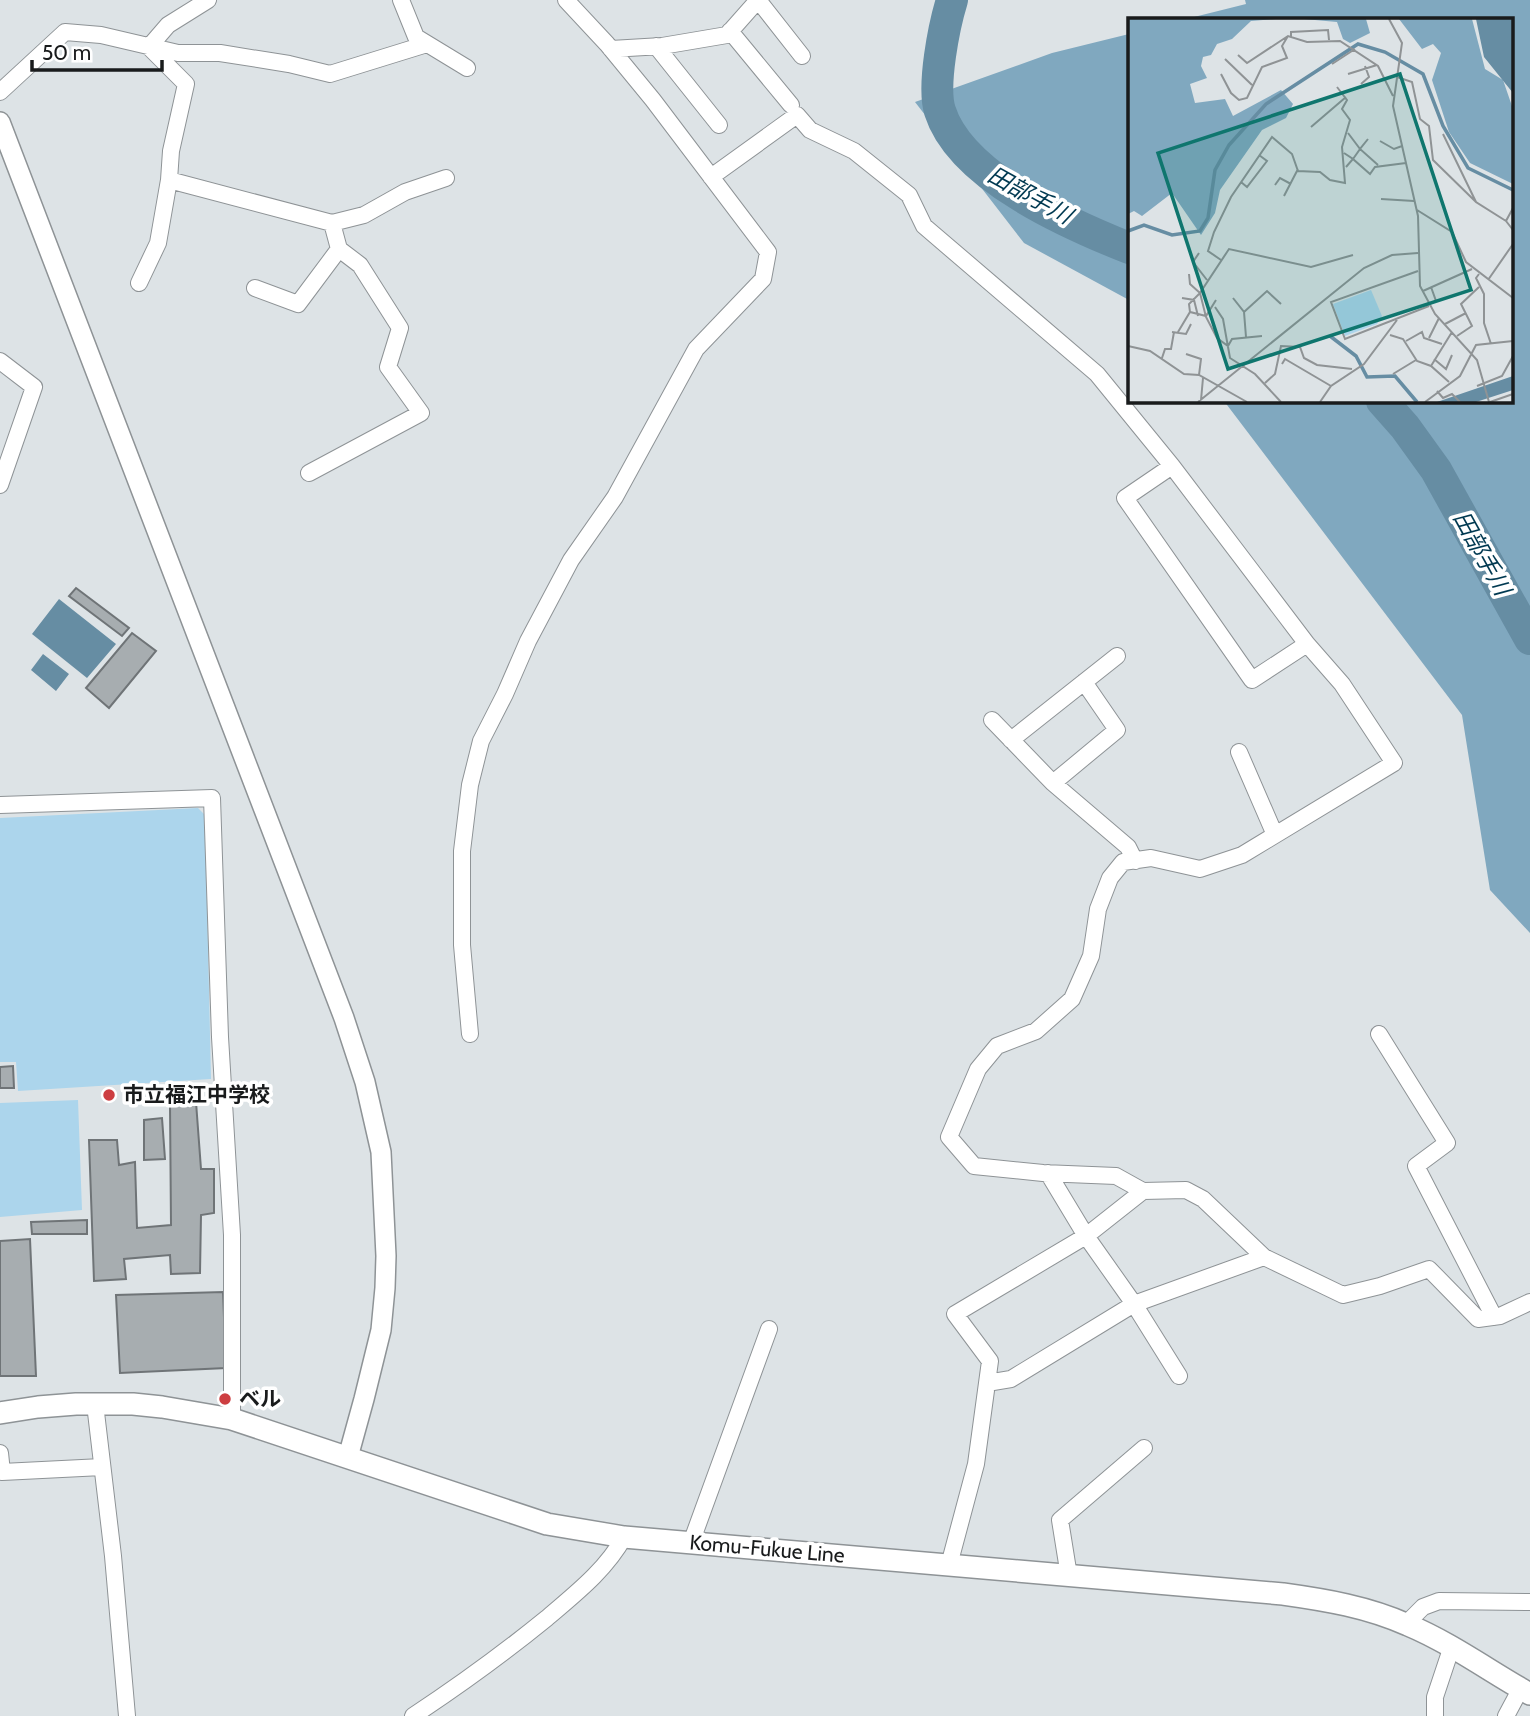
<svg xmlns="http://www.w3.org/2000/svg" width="1530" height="1716" font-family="Cabin,'Noto Sans JP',sans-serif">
  <rect width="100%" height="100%" fill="#dde3e6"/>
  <path fill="#acd5ec" d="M 198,808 L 205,815 L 211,1079 L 18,1091 L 16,1062 L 0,1062 L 0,818 Z
    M 78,1100 L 82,1210 L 0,1217 L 0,1103 Z"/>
  <path fill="#80a8bf" d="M 1245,0 L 1530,0 L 1530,933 L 1490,890 L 1462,715 L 1224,401 L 1511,401 L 1511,19 L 1186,19 L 1246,4 Z
    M 1129,34 L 1129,300 L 1024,243 L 915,102 L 1052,53 Z"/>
  <path fill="#668da3" d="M 59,599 L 116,644 L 87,678 L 32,634 Z
    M 43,654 L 69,674 L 56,691 L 31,670 Z"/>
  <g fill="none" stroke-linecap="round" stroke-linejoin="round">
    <path stroke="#668da3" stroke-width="32" d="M 952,0 C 944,26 932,86 940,111 C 961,177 1069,224 1129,248
      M 1382,401 L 1405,427 L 1436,470 L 1530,639"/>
  </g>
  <path fill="#a7adb0" stroke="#6f7477" stroke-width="2" d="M 76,588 L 129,628 L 122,636 L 69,596 Z
    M 132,633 L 156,651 L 109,708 L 86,688 Z
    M 13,1066 L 14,1088 L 0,1088 L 0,1067 Z
    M 196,1102 L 201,1169 L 214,1169 L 214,1213 L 201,1215 L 200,1273 L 171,1274 L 170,1255 L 124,1259 L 126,1279 L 94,1281 L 89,1140 L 117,1140 L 119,1165 L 135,1162 L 137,1228 L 171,1225 L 170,1105 Z
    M 162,1118 L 165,1159 L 144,1160 L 144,1120 Z
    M 87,1220 L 87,1234 L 32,1234 L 31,1222 Z
    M 30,1239 L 36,1376 L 0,1376 L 0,1241 Z
    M 223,1292 L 226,1368 L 120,1373 L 116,1295 Z"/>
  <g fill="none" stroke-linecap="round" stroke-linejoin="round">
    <defs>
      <path id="minor" d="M 401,0 L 416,37 L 467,68
        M 730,31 L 791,105
        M 656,46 L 719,125
        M 611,49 L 662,46 L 727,35 L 758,0 L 802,56
        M 0,92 L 65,32 L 101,35 L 178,53 L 220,53 L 289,64 L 330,74 L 427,44
        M 711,177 L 797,115 L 810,130 L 854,151 L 909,195 L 924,226 L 1097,374 L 1172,466 L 1307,644 L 1342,684 L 1394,763 L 1242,855 L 1200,869 L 1151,858 L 1123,862 L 1110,878 L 1098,909 L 1091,956 L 1072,999 L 1036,1031 L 997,1046 L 978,1069 L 949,1137 L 974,1166 L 1043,1173 L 1116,1176 L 1143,1191 L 1186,1190 L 1203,1199 L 1264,1257 L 1343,1295 L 1380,1286 L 1429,1269 L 1478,1319 L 1500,1316 L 1530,1302
        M 169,180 L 332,223 L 364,215 L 405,192 L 446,178
        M 139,283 L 158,243 L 169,180 L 171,151 L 186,84 L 149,47 L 168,25 L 208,0
        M 255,288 L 298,304 L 339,249
        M 0,361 L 34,387 L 0,485
        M 1172,466 L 1125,498 L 1252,680 L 1307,644
        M 309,473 L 421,413 L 388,367 L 400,328 L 360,265 L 339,249 L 332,223
        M 992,720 L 1053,783 L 1128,847 L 1135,861
        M 1011,740 L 1117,656
        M 1239,752 L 1275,835
        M 1053,783 L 1117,730 L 1084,682
        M 0,805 L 212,798 L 220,1037 L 232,1235 L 232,1419
        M 470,1034 L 462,945 L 462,851 L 470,785 L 481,741 L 505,694 L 528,641 L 571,560 L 615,497 L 696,349 L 763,279 L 768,252 L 653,100 L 607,44 L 566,0
        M 1379,1034 L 1447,1143 L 1416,1166 L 1494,1317
        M 1048,1173 L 1086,1236 L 1143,1191
        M 987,1383 L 1011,1379 L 1134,1304 L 1179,1376
        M 95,1404 L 113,1556 L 127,1716
        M 0,1453 L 2,1472 L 102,1467
        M 691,1543 L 769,1329
        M 949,1565 L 976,1464 L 990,1361 L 955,1314 L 1086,1236 L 1134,1304 L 1264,1257
        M 1069,1576 L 1060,1520 L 1144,1448
        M 1406,1624 L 1423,1607 L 1439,1601 L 1530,1602
        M 413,1716 C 460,1685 504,1653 547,1618 C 575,1594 606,1570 624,1537
        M 1435,1716 L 1435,1697 L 1452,1646
        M 1506,1716 L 1521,1688"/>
      <path id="tertiary" d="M 0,122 L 344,1018 L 365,1082 L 381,1152 L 386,1256 L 385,1288 L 381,1330 L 364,1399 L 348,1457"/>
      <path id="secondary" d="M 0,1413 L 38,1407 L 76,1404 L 133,1404 L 162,1407 L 232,1419 L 547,1524 L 624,1537 L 1283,1594 C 1326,1600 1368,1607 1408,1625 C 1451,1643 1489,1671 1530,1694"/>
    </defs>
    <use href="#minor" stroke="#8e9396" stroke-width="18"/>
    <use href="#tertiary" stroke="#8e9396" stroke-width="22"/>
    <use href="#secondary" stroke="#8e9396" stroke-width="24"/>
    <use href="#minor" stroke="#fff" stroke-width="16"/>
    <use href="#tertiary" stroke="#fff" stroke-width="19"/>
    <use href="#secondary" stroke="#fff" stroke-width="21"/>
  </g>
  <g fill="#cd3e41" stroke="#fff" stroke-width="2.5">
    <circle cx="109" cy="1095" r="7"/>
    <circle cx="225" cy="1399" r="7"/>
  </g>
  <g text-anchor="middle" stroke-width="7" stroke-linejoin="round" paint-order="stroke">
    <g font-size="21" font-weight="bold" fill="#191b1c" stroke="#fff" text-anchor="start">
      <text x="123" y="1102">市立福江中学校</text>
      <text x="239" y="1406">ベル</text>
    </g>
    <g font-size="21" fill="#191b1c" stroke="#fff">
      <text transform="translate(767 1549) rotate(5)" y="7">Komu-Fukue Line</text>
    </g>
    <g font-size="23" font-style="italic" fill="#003951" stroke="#fff">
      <text transform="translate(1030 195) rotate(29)" y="8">田部手川</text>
      <text transform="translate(1482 553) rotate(61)" y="8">田部手川</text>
    </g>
  </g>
  <g transform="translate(1128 18)">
    <rect width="385" height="385" fill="#dde3e6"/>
    <path d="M 243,272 L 254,298 L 249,306 L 217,318 L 205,286 Z" fill="#acd5ec"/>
    <path d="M 0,1 L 148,1 L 123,3 L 104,21 L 89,26 L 83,37 L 75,39 L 73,48 L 79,60 L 62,66 L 67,85 L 97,81 L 105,98 L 153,72 L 165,86 L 158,100 L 134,112 L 92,172 L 87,195 L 73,217 L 44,175 L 14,198 L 6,193 L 0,196 ZM 176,1 L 238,1 L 242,15 L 222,25 L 215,21 L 209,4 ZM 271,1 L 344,1 L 357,51 L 375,62 L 385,91 L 385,166 L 342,145 L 321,114 L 304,62 L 313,35 L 305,26 L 294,31 Z" fill="#80a8bf"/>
    <path d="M 348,1 L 385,1 L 385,75 L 356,39 ZM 385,358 L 385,372 L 348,384 L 309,384 Z" fill="#668da3"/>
    <path fill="none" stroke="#668da3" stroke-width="3.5" d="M 0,213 L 16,207 L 44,217 L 72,213 L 80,200 L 87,152 L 101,127 L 138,86 L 230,26 L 257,34 L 295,56 L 315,108 L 340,150 L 385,172M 202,318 L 228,338 L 239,359 L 267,358 L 289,384"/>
    <path fill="none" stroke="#8f9395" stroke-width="2" d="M 261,1 L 274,25 L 265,88 L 290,198 L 292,268 L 307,296 L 349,342 L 361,384M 163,19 L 163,14 L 200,12 L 201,22M 110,37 L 119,45 L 160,18 L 179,24 L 212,23 L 250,48 L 265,78M 97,41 L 124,67M 204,46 L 227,31M 93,56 L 103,75 L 111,82 L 119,80 L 134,49 L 159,40 L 154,28 L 160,18M 220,56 L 249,47M 269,59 L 284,64 L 292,101 L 301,108 L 305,142 L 348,184M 233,66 L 241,59 L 237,48M 183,109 L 218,79M 220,115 L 232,131 L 225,141 L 242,156 L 247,149 L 278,145M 315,116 L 348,184 L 378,203M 240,121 L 232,131 L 250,147M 252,123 L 266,131 L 274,128M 216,135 L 225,141 L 218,149M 113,164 L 119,169 L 139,143 L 131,137M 147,167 L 152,160 L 163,166M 156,178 L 170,151M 253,181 L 286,183M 385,190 L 378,203 L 385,212M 289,192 L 324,214 L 338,244 L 385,280M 71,235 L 65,244 L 79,262M 93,242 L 80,233 L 86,214 L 103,179 L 144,119 L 164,136 L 170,153 L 192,154 L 202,162 L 217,165 L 214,129 L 222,102 L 214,91 L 219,82 L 209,69M 290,253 L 203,284 L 217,321 L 301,288M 61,256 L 62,266 L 72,275 L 61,286 L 62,294M 351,256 L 348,260 L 356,276 L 356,305 L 363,326M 360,262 L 385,226M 295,273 L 344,251M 54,280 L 66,282 L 70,298M 105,280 L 116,294 L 118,319M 301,286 L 308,283 L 303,269M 87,289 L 95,301 L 102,340 L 127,356 L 153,384M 116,294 L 139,273 L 153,286M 317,306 L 338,295M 44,314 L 58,316 L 63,306M 50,314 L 62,294 L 78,298 L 88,282M 262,317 L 275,321 L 289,343 L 303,348 L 321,364M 134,318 L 104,321 L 100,328 L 89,320 L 78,299 L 72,275 L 101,231 L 183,249 L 225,237M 329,318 L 344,308 L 333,286 L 351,269M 301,320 L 311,300M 278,323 L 294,314 L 296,320 L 314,326M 0,328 L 22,333 L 56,356 L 71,357 L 119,384M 58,336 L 73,341 L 71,357M 34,340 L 37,331 L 43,331 L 46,314M 306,341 L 318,351 L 324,337M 154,346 L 157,341 L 203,368M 303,348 L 324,314M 265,356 L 288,342M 137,365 L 147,356 L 153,328 L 172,329 L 176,340 L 189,347 L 224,351M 349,368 L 374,358 L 385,338M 309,373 L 315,380 L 324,376 L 332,384M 73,382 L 75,360M 70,384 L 236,250 L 264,237 L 290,235M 192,384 L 203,368 L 236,346 L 269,302M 297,384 L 332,358 L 348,327 L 385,323M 362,384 L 385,376"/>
    <path fill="#0f766e" fill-opacity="0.15" stroke="#0f766e" stroke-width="3.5" d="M 272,56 L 343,272 L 100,351 L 30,135 Z"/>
    <rect width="385" height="385" fill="none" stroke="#191b1c" stroke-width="3.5"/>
  </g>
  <path d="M32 60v10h130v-10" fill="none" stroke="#191b1c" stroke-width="3.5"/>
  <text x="42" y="60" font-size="21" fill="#191b1c" stroke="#ffffff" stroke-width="5" paint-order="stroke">50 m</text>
</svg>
